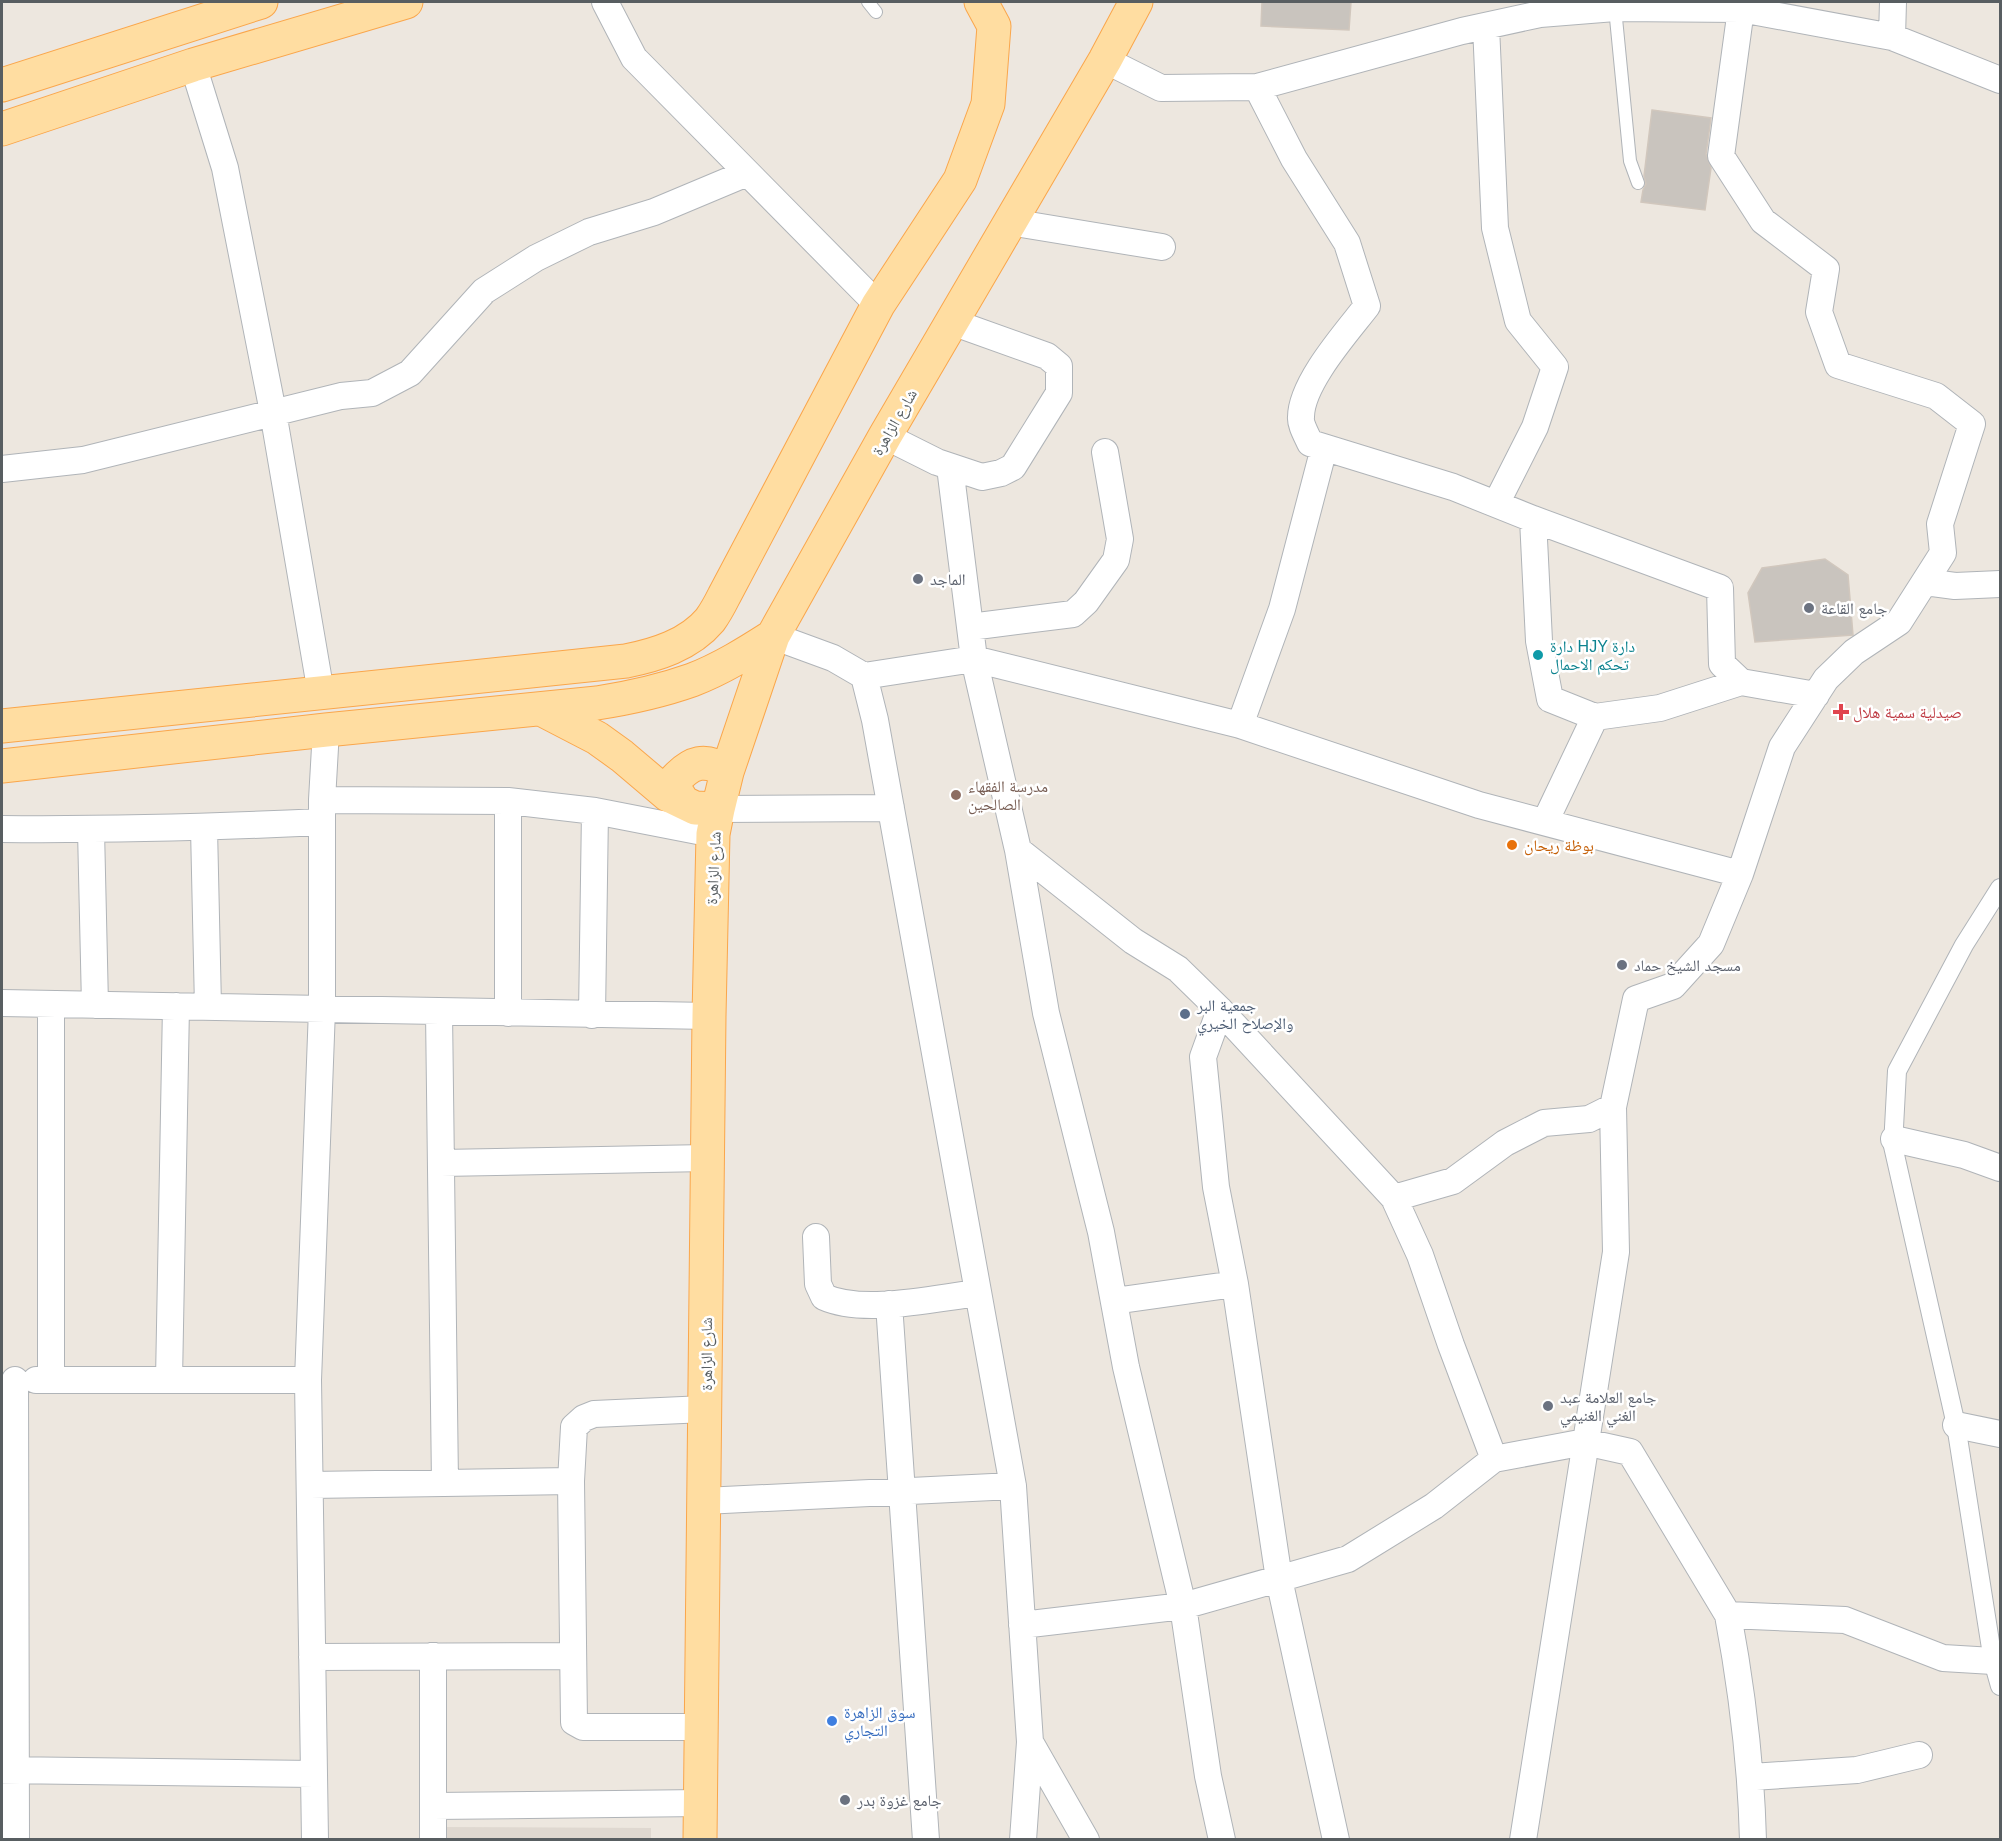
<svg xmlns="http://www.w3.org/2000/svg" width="2002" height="1841" font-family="Helvetica,'Noto Naskh Arabic',sans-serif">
  <rect width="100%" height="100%" fill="#ede7df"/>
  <path fill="#dfd8d0" d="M 439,1827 L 651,1828 L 651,1839 L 439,1840 Z"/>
  <path fill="#c9c4be" stroke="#d1c7bd" stroke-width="1.5" d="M 1262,2 L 1351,2 L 1349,30 L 1261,26 Z
    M 1652,110 L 1711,118 L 1706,154 L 1711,168 L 1705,210 L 1641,202 L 1643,190 L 1646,184 L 1644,176 Z
    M 1825,559 L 1848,575 L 1853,635 L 1755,642 L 1748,593 L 1762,568 Z"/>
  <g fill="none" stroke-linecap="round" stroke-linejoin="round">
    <defs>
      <path id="service" d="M 868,2 L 876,12
        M 1615,8 L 1630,161 L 1638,183"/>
      <path id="pedestrian" d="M 2000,888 L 1964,945 L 1897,1071 L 1893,1146 L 1956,1425 L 1993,1661 L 2000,1686"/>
      <path id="minor" d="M 605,2 L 634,58 L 878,305
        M 1486,26 L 1495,228 L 1518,321 L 1555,367 L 1535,427 L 1496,504
        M 1892,37 L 1893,2
        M 1105,60 L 1161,88 L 1257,87 L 1462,31 L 1540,14 L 1615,8 L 1741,9 L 1892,37 L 2000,80
        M 193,65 L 225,168 L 273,412 L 321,693
        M 1257,87 L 1294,159 L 1347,243 L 1367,306 C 1347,332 1301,383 1301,417 C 1300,424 1307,436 1310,443 L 1453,487 L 1533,519 L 1720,588 L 1722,664 L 1741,682 L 1816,695
        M 1010,222 L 1162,247
        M 885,436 L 937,462 L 982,477 L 1001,473 L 1013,467 L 1059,393 L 1059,366 L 1047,356 L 952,322
        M 950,467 L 974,659 L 1018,850 L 1046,1013 L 1101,1232 L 1126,1367 L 1183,1606 L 1208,1776 L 1222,1840
        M 2,469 L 83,460 L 341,396 L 372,393 L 410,373 L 484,291 L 536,258 L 589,232 L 654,212 L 747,173
        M 1533,519 L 1539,641 L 1550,699 L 1595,717 L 1660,708 L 1741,682
        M 1925,582 L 1955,586 L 2000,584
        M 970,627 L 1073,614 L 1086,602 L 1116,560 L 1120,539 L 1105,452
        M 773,636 L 833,658 L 864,676 L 875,720 L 1013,1486 L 1030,1742 L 1023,1840
        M 864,676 L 974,659 L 1240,725 L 1479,805 L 1740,874
        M 1240,725 L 1282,609 L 1324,448
        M 322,800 L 508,801 L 595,811 L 713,834
        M 508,801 L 508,1013
        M 718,809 L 891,808
        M 1545,822 L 1595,717
        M 204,828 L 208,1007
        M 2,829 C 109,830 215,827 322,822
        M 91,830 L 95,1005
        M 1018,850 L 1133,941 L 1178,969 L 1220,1010 L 1394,1198 L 1420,1255 L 1451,1345 L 1494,1459
        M 2,1003 L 709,1016
        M 1220,1010 L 1203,1057 L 1216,1187 L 1235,1284 L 1279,1579 L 1336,1840
        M 439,1012 L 445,1483
        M 592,1015 L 595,811
        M 1894,1139 L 1964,1155 L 2000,1168
        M 441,1163 L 707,1158
        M 1394,1198 L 1453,1181 L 1505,1143 L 1544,1123 L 1589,1119 L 1613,1107 L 1636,999 L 1673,986 L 1711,944 L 1740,874 L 1782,747 L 1826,679 L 1854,652 L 1899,622 L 1943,553 L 1940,524 L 1972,424 L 1936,396 L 1838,365 L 1819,312 L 1826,269 L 1763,221 L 1721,156 L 1741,9
        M 816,1237 L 818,1284 L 824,1297 C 864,1315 935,1298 978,1293
        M 1114,1301 L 1235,1284
        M 889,1304 L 926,1840
        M 15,1380 L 16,1840
        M 36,1380 L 308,1380
        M 51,1380 L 51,1004
        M 169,1380 L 176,1006
        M 1956,1425 L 2000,1434
        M 310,1485 L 571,1481
        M 704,1501 L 1013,1486
        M 1728,1615 C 1742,1690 1751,1763 1753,1840
        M 1022,1625 L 1183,1606 L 1348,1559 L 1434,1506 L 1494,1459 L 1585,1442 L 1630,1452 L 1728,1615 L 1845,1620 L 1943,1658 L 1993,1661
        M 312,1657 L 573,1656
        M 702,1727 L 583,1727 L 574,1722 L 571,1481 L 574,1427 L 584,1418 L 594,1414 L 705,1409
        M 1030,1742 L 1086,1840
        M 2,1770 L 314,1774
        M 1752,1777 L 1857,1770 L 1919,1755
        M 433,1806 L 701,1803
        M 315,1840 L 308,1380 L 322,1009 L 322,800 L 326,730
        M 433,1840 L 433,1656
        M 1523,1840 L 1616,1252 L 1613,1107"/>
      <path id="primary" d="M 2,85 L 261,2
        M 2,129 L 193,65 L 406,2
        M 543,710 L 597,738 L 622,756 L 668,795 L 695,808 L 718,809
        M 2,726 L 626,661 C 656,655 689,645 710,620 C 715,613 720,604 724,596 L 878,305 L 960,180 L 988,104 L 994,26 L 981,2
        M 2,766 L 326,730 L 597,703 C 629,698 661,691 692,680 C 721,669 748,652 773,636
        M 683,802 L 676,791 L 675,780 C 691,762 705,757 727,772
        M 700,1840 L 709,1016 L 713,834 L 718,809 L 727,772 L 773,636 L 885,436 L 1105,60 L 1136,2"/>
    </defs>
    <use href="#service" stroke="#b0b4b8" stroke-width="14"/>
    <use href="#pedestrian" stroke="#b0b4b8" stroke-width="20"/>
    <use href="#minor" stroke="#b0b4b8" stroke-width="28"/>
    <use href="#primary" stroke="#faa64b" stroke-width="35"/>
    <use href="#service" stroke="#fff" stroke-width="12"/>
    <use href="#pedestrian" stroke="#fff" stroke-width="18"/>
    <use href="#minor" stroke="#fff" stroke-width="26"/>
    <use href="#primary" stroke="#ffdda1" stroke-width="33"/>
  </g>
  <g fill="#6b7280" stroke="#fff" stroke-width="2">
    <circle cx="918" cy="579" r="6"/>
    <circle cx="1809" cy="608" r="6"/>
    <circle cx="1622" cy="965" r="6"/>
    <circle cx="1548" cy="1406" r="6"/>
    <circle cx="845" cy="1800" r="6"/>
  </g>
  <circle fill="#0f9aa8" stroke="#fff" stroke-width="2" cx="1538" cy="655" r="6"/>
  <path fill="#e0444e" stroke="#fff" stroke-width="2" d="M1838 703h6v6h6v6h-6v6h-6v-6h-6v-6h6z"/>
  <circle fill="#8d6e63" stroke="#fff" stroke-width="2" cx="956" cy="795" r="6"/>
  <circle fill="#e8710a" stroke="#fff" stroke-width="2" cx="1512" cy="845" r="6"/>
  <circle fill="#5c6f8a" stroke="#fff" stroke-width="2" cx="1185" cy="1014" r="6"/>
  <circle fill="#3f7fe0" stroke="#fff" stroke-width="2" cx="832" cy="1721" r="6"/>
  <g text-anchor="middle" stroke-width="5" stroke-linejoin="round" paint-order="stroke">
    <g font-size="16" fill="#585e61" stroke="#fff">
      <text transform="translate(894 422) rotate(-60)" y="6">شارع الزاهرة</text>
      <text transform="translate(713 868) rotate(-87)" y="6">شارع الزاهرة</text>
      <text transform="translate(706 1354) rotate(-90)" y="6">شارع الزاهرة</text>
    </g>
    <g font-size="16" fill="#5b616d" stroke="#fff" text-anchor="start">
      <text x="930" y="585">الماجد</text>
      <text x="1821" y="614">جامع القاعة</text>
      <text x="1634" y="971">مسجد الشيخ حماد</text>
      <text x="1560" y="1403">جامع العلامة عبد<tspan x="1560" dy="18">الغني الغنيمي</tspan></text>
      <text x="857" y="1806">جامع غزوة بدر</text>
    </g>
    <g font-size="16" fill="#0d838f" stroke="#fff" text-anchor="start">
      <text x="1550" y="652">دارة HJY دارة<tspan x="1550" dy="18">تحكم الاحمال</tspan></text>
    </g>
    <g font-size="16" fill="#be3a42" stroke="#fff" text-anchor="start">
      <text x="1853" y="718">صيدلية سمية هلال</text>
    </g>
    <g font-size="16" fill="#785e54" stroke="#fff" text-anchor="start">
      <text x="968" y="792">مدرسة الفقهاء<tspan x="968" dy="18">الصالحين</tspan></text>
    </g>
    <g font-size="16" fill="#c56008" stroke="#fff" text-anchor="start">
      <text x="1524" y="851">بوظة ريحان</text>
    </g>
    <g font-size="16" fill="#4e5e75" stroke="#fff" text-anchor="start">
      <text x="1197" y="1011">جمعية البر<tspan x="1197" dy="18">والإصلاح الخيري</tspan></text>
    </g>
    <g font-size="16" fill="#366cbe" stroke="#fff" text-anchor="start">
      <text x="844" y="1718">سوق الزاهرة<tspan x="844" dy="18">التجاري</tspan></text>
    </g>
  </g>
  <rect width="2002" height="1841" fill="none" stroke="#585e61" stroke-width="6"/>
</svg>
